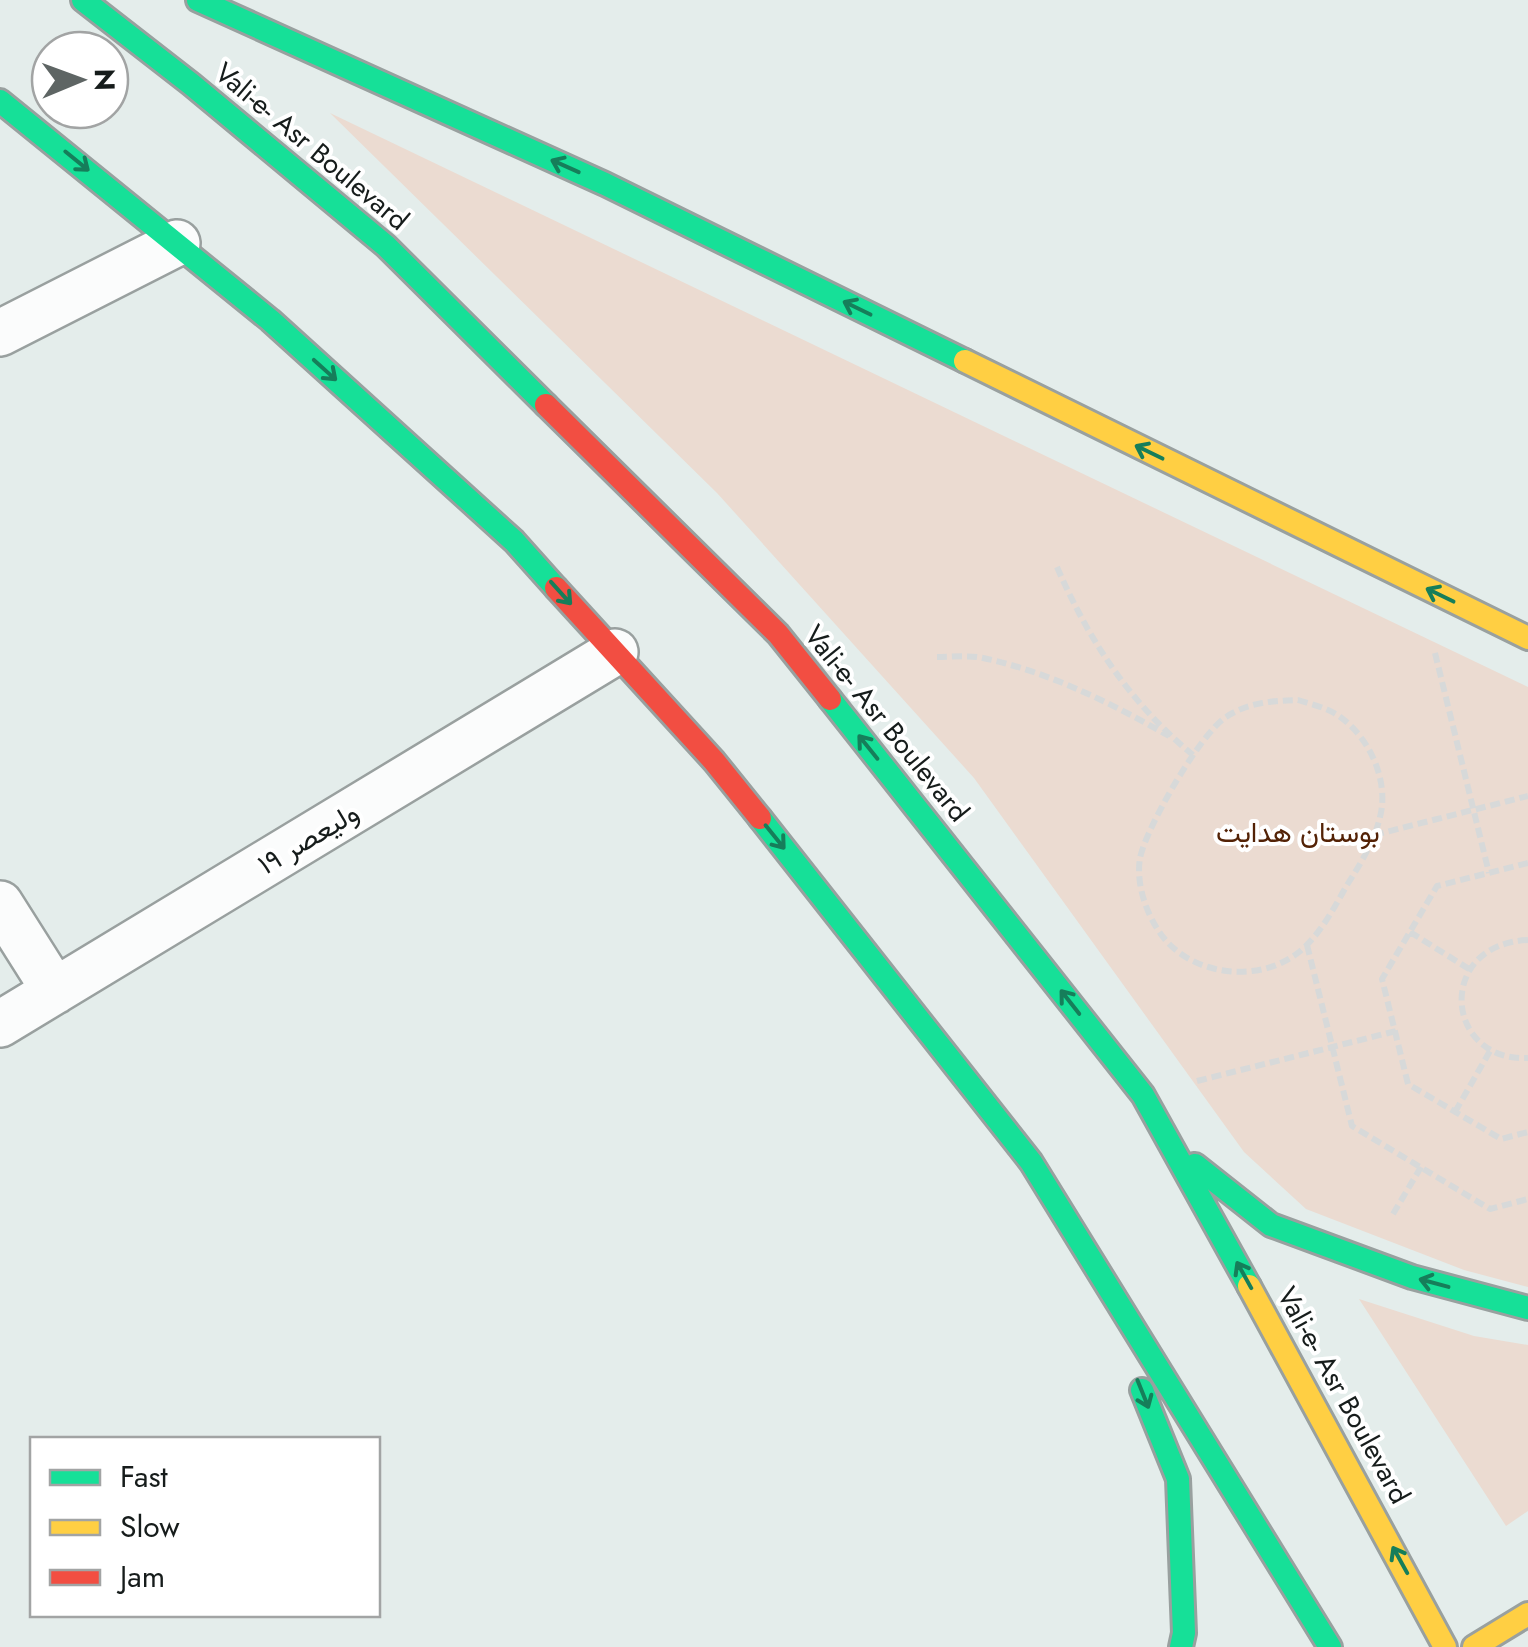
<svg xmlns="http://www.w3.org/2000/svg" width="1528" height="1647" font-family="Jost,Vazirmatn,sans-serif">
  <rect width="100%" height="100%" fill="#e4edeb"/>
  <path fill="#ebdbd1" d="M 330,113 L 1528,687 L 1528,1287 L 1464,1270 L 1306,1209 L 1244,1152 L 974,778 L 717,493 Z
    M 1359,1299 L 1474,1336 L 1528,1345 L 1528,1511 L 1506,1526 Z"/>
  <g fill="none" stroke-linecap="round" stroke-linejoin="round">
    <defs>
      <path id="street" d="M 0,333 L 177,243
        M 0,904 L 55,991
        M 0,1024 L 615,652"/>
      <path id="fast" d="M 83,0 L 191,84 L 386,246 L 546,405
        M 198,0 L 605,184 L 965,361
        M 0,101 L 270,320 L 514,541 L 556,588
        M 830,699 L 1143,1095 L 1249,1286
        M 760,818 L 1031,1162 L 1330,1647
        M 1195,1165 L 1271,1225 L 1412,1277 L 1528,1308
        M 1142,1390 L 1178,1479 L 1184,1633 L 1181,1647"/>
      <path id="slow" d="M 965,361 L 1528,638
        M 1249,1286 L 1445,1647
        M 1474,1647 L 1528,1614"/>
      <path id="jam" d="M 546,405 L 778,634 L 830,699
        M 556,588 L 714,761 L 760,818"/>
    </defs>
    <use href="#street" stroke="#99a09f" stroke-width="50"/>
    <use href="#fast" stroke="#99a09f" stroke-width="28"/>
    <use href="#slow" stroke="#99a09f" stroke-width="28"/>
    <use href="#jam" stroke="#99a09f" stroke-width="28"/>
    <path stroke="#d7d9d9" stroke-width="6" stroke-dasharray="10 5" stroke-linecap="butt" d="M 1057,567 C 1089,641 1131,704 1193,755
      M 1435,653 L 1489,873
      M 937,657 C 952,657 969,655 983,658 C 1049,672 1111,703 1169,736
      M 1298,700 C 1310,704 1324,707 1334,713 C 1367,732 1390,779 1380,817 C 1374,842 1361,863 1347,885 C 1334,908 1320,935 1299,952 C 1258,985 1187,976 1158,930 C 1145,910 1136,882 1140,858 C 1146,828 1200,734 1226,717 C 1249,702 1272,701 1298,700 Z
      M 1374,835 L 1528,796
      M 1528,863 L 1437,886 L 1382,979 L 1408,1084 L 1501,1139 L 1528,1132
      M 1410,932 L 1469,969
      M 1528,940 C 1435,944 1444,1062 1528,1058
      M 1307,945 L 1352,1126 L 1490,1209 L 1528,1199
      M 1197,1081 L 1396,1031
      M 1455,1112 L 1490,1051
      M 1393,1214 L 1421,1167"/>
    <use href="#street" stroke="#fbfcfc" stroke-width="45"/>
    <use href="#fast" stroke="#16e098" stroke-width="22"/>
    <use href="#slow" stroke="#ffcf43" stroke-width="22"/>
    <use href="#jam" stroke="#f24e42" stroke-width="22"/>
  </g>
  <defs><path id="oneway-shaft" d="M-6 0H5M1.5-3L5.5 0L1.5 3" fill="none" stroke-width="1.6" stroke-linecap="round" stroke-linejoin="round" transform="scale(2.5)"/></defs>
  <g stroke="#167e5a">
    <use href="#oneway-shaft" transform="translate(77 161) rotate(39)"/>
    <use href="#oneway-shaft" transform="translate(565 166) rotate(-156)"/>
    <use href="#oneway-shaft" transform="translate(857 308) rotate(-154)"/>
    <use href="#oneway-shaft" transform="translate(325 370) rotate(42)"/>
    <use href="#oneway-shaft" transform="translate(1149 452) rotate(-154)"/>
    <use href="#oneway-shaft" transform="translate(561 593) rotate(48)"/>
    <use href="#oneway-shaft" transform="translate(1440 595) rotate(-154)"/>
    <use href="#oneway-shaft" transform="translate(868 747) rotate(-129)"/>
    <use href="#oneway-shaft" transform="translate(775 837) rotate(51)"/>
    <use href="#oneway-shaft" transform="translate(1070 1002) rotate(-128)"/>
    <use href="#oneway-shaft" transform="translate(1244 1275) rotate(-119)"/>
    <use href="#oneway-shaft" transform="translate(1434 1283) rotate(-165)"/>
    <use href="#oneway-shaft" transform="translate(1143 1394) rotate(68)"/>
    <use href="#oneway-shaft" transform="translate(1400 1560) rotate(-119)"/>
  </g>
  <g text-anchor="middle" stroke-width="8" stroke-linejoin="round" paint-order="stroke">
    <g font-size="28" fill="#161c1b" stroke="#fff">
      <text transform="translate(312 146) rotate(40)" y="10">Vali-e- Asr Boulevard</text>
      <text transform="translate(887 723) rotate(51)" y="10">Vali-e- Asr Boulevard</text>
      <text transform="translate(308 838) rotate(-31)" y="10">ولیعصر ۱۹</text>
      <text transform="translate(1344 1395) rotate(61)" y="10">Vali-e- Asr Boulevard</text>
    </g>
    <g font-size="28" fill="#532206" stroke="#fff">
      <text x="1298" y="842">بوستان هدایت</text>
    </g>
  </g>
  <rect x="30" y="1437" width="350" height="180" fill="#ffffff" stroke="#a2a4a4" stroke-width="2.5"/>
  <rect x="50" y="1470" width="50" height="15" fill="#16e098" stroke="#a2a4a4" stroke-width="2.5"/>
  <text x="120" y="1487" font-size="30" fill="#161c1b">Fast</text>
  <rect x="50" y="1520" width="50" height="15" fill="#ffcf43" stroke="#a2a4a4" stroke-width="2.5"/>
  <text x="120" y="1537" font-size="30" fill="#161c1b">Slow</text>
  <rect x="50" y="1570" width="50" height="15" fill="#f24e42" stroke="#a2a4a4" stroke-width="2.5"/>
  <text x="120" y="1587" font-size="30" fill="#161c1b">Jam</text>
  <g transform="translate(80 80) rotate(89)"><circle r="48" fill="#ffffff" stroke="#a2a4a4" stroke-width="2.5"/>
  <path d="M0-8L18 38L0 25L-18 38Z" fill="#5e6564"/>
  <text y="-15" font-size="28" font-weight="bold" text-anchor="middle" fill="#161c1b">N</text>
  </g>
</svg>
